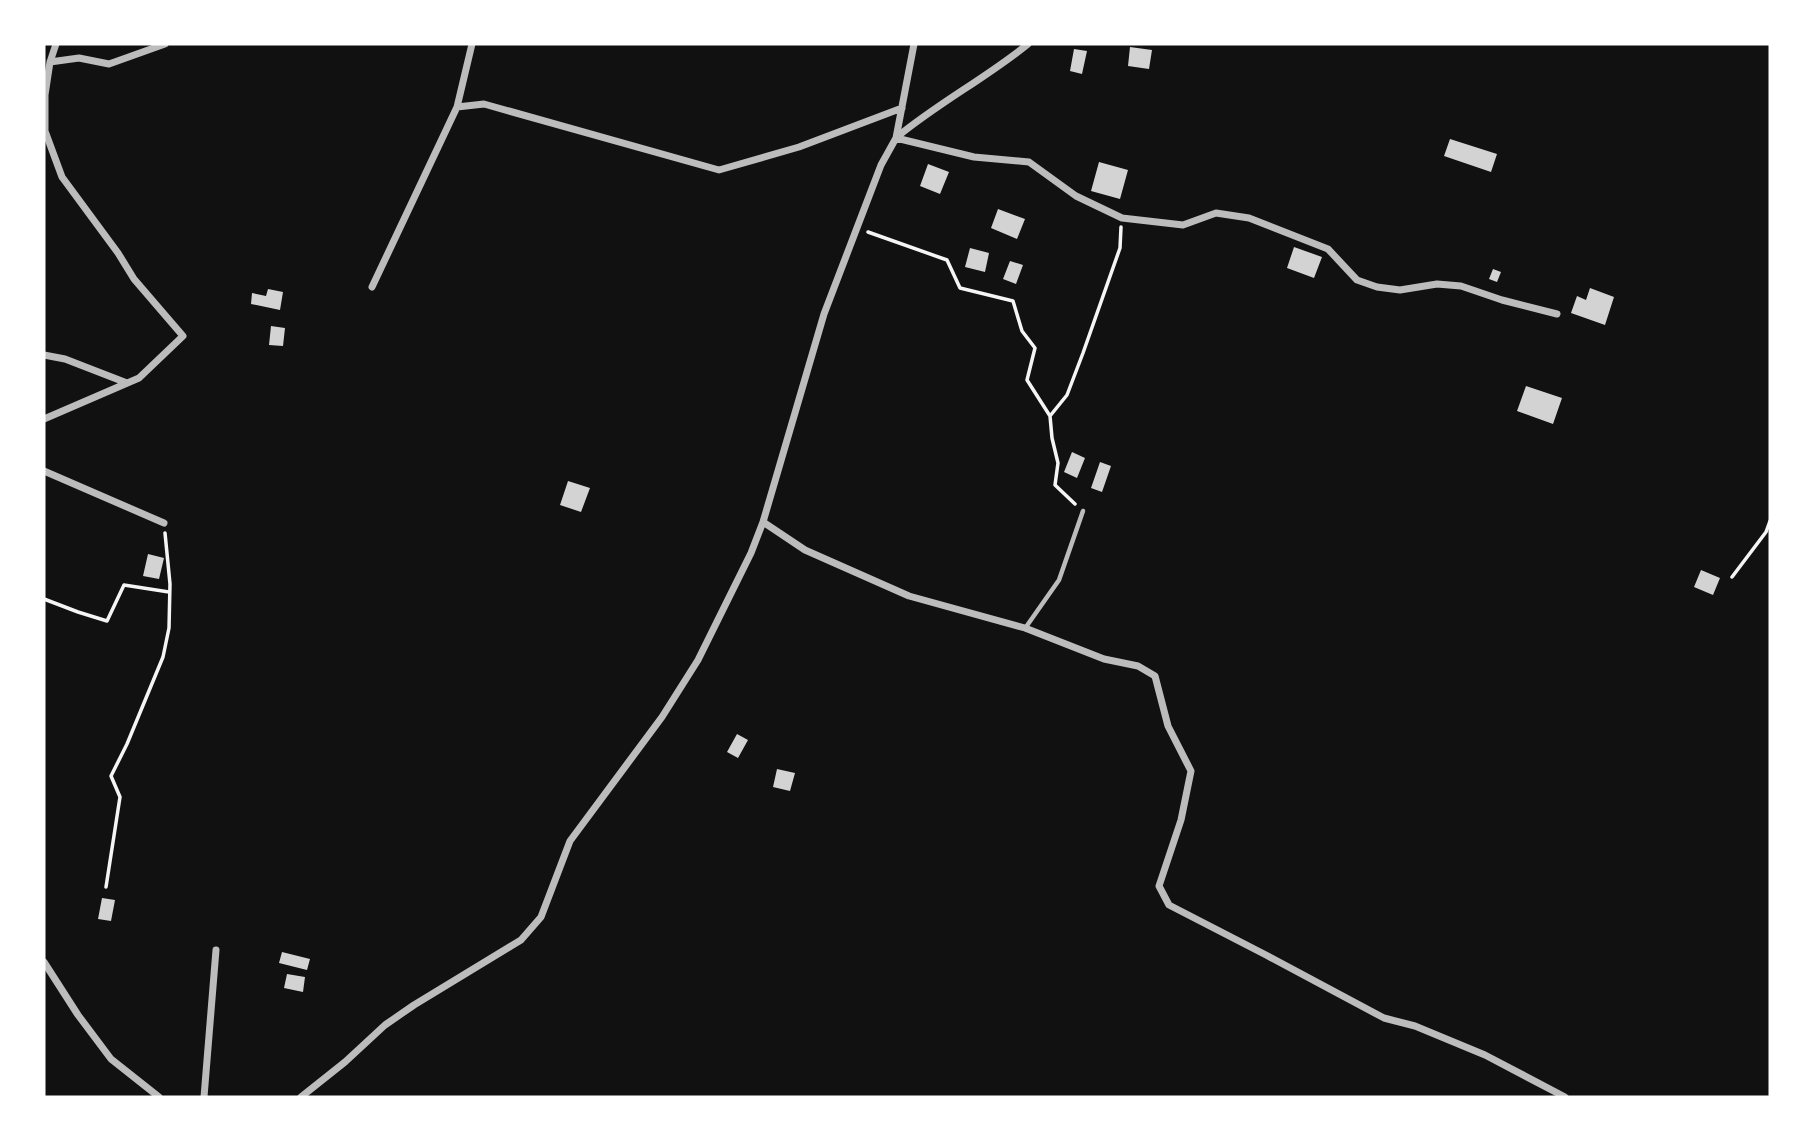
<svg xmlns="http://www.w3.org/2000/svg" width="1814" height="1141" font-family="Overpass,sans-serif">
  <rect width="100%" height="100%" fill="#111"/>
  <path fill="#d3d3d3" d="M 1130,47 L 1152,50 L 1149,69 L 1128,66 Z
    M 1074,49 L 1087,51 L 1082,74 L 1070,71 Z
    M 1450,139 L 1497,154 L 1491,172 L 1444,156 Z
    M 1099,162 L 1128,170 L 1120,199 L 1091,191 Z
    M 928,164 L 949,172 L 940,194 L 920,186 Z
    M 998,209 L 1025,219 L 1017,239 L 991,228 Z
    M 1294,247 L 1322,257 L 1314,278 L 1287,268 Z
    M 970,248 L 989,253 L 985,272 L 965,267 Z
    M 1010,261 L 1023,265 L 1016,284 L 1003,279 Z
    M 1493,269 L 1501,272 L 1497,282 L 1489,279 Z
    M 1590,288 L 1614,297 L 1605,325 L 1571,313 L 1577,296 L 1586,300 Z
    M 268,289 L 283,292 L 280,310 L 251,304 L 252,293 L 266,296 Z
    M 271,326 L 285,328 L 283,346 L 269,345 Z
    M 1526,386 L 1562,398 L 1553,424 L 1517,411 Z
    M 1072,452 L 1085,458 L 1077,478 L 1064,472 Z
    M 1100,462 L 1111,466 L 1102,492 L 1091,488 Z
    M 568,481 L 590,488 L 581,512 L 560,505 Z
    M 148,554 L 164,558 L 159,579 L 143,576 Z
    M 1701,570 L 1720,578 L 1713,595 L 1694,587 Z
    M 737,734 L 748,740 L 738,758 L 727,752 Z
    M 777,769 L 795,773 L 790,791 L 773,787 Z
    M 102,898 L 115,900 L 111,921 L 98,919 Z
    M 282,952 L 310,959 L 307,970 L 279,963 Z
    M 287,974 L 305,977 L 303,992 L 284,988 Z"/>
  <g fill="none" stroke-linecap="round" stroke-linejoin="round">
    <path stroke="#f5f5f5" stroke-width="3.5" d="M 868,232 L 947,260 L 960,288 L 1013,301 L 1022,331 L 1035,348 L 1027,380 L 1050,416 L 1052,438 L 1058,463 L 1055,485 L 1075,504
      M 1050,416 L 1067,395 L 1083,353 L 1120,248 L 1121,227
      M 1732,577 L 1766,532 L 1770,521
      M 44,599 L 78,612 L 107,621 L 124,585 L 169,592
      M 106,887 L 120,797 L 111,776 L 127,744 L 163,657 L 169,628 L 170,584 L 165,533"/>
    <path stroke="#bcbcbc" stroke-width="4.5" d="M 1026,627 L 1059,580 L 1083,511"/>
    <path stroke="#bcbcbc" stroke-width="7" d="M 50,62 L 79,58 L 109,64 L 165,44
      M 457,107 L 472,44
      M 897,137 C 938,103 986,78 1028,44
      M 896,138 L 974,157 L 1029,162 L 1076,196 L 1122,218 L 1183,225 L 1216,213 L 1249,218 L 1328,249 L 1357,280 L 1377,287 L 1400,290 L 1437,284 L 1461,286 L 1502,300 L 1557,314
      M 372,287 L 457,107 L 484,104 L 719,170 L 799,147 L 902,108
      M 44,355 L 65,359 L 127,383
      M 44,419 L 139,378 L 183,336 L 134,279 L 118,253 L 62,177 L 45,131 L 45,95 L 50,62 L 56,44
      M 44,471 L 164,523
      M 763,522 L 805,550 L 909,596 L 1025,628 L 1104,659 L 1138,666 L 1155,676 L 1168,726 L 1191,771 L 1181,820 L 1159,886 L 1169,905 L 1266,955 L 1384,1018 L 1415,1026 L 1485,1055 L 1565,1097
      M 44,962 L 78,1015 L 111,1059 L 159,1097
      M 204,1097 L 216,950
      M 301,1097 L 345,1062 L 385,1025 L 414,1005 L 521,940 L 541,917 L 570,841 L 662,717 L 698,660 L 751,553 L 763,522 L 824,314 L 881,165 L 896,138 L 914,44"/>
  </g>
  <rect width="1814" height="1141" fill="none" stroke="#ffffff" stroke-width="91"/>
</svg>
